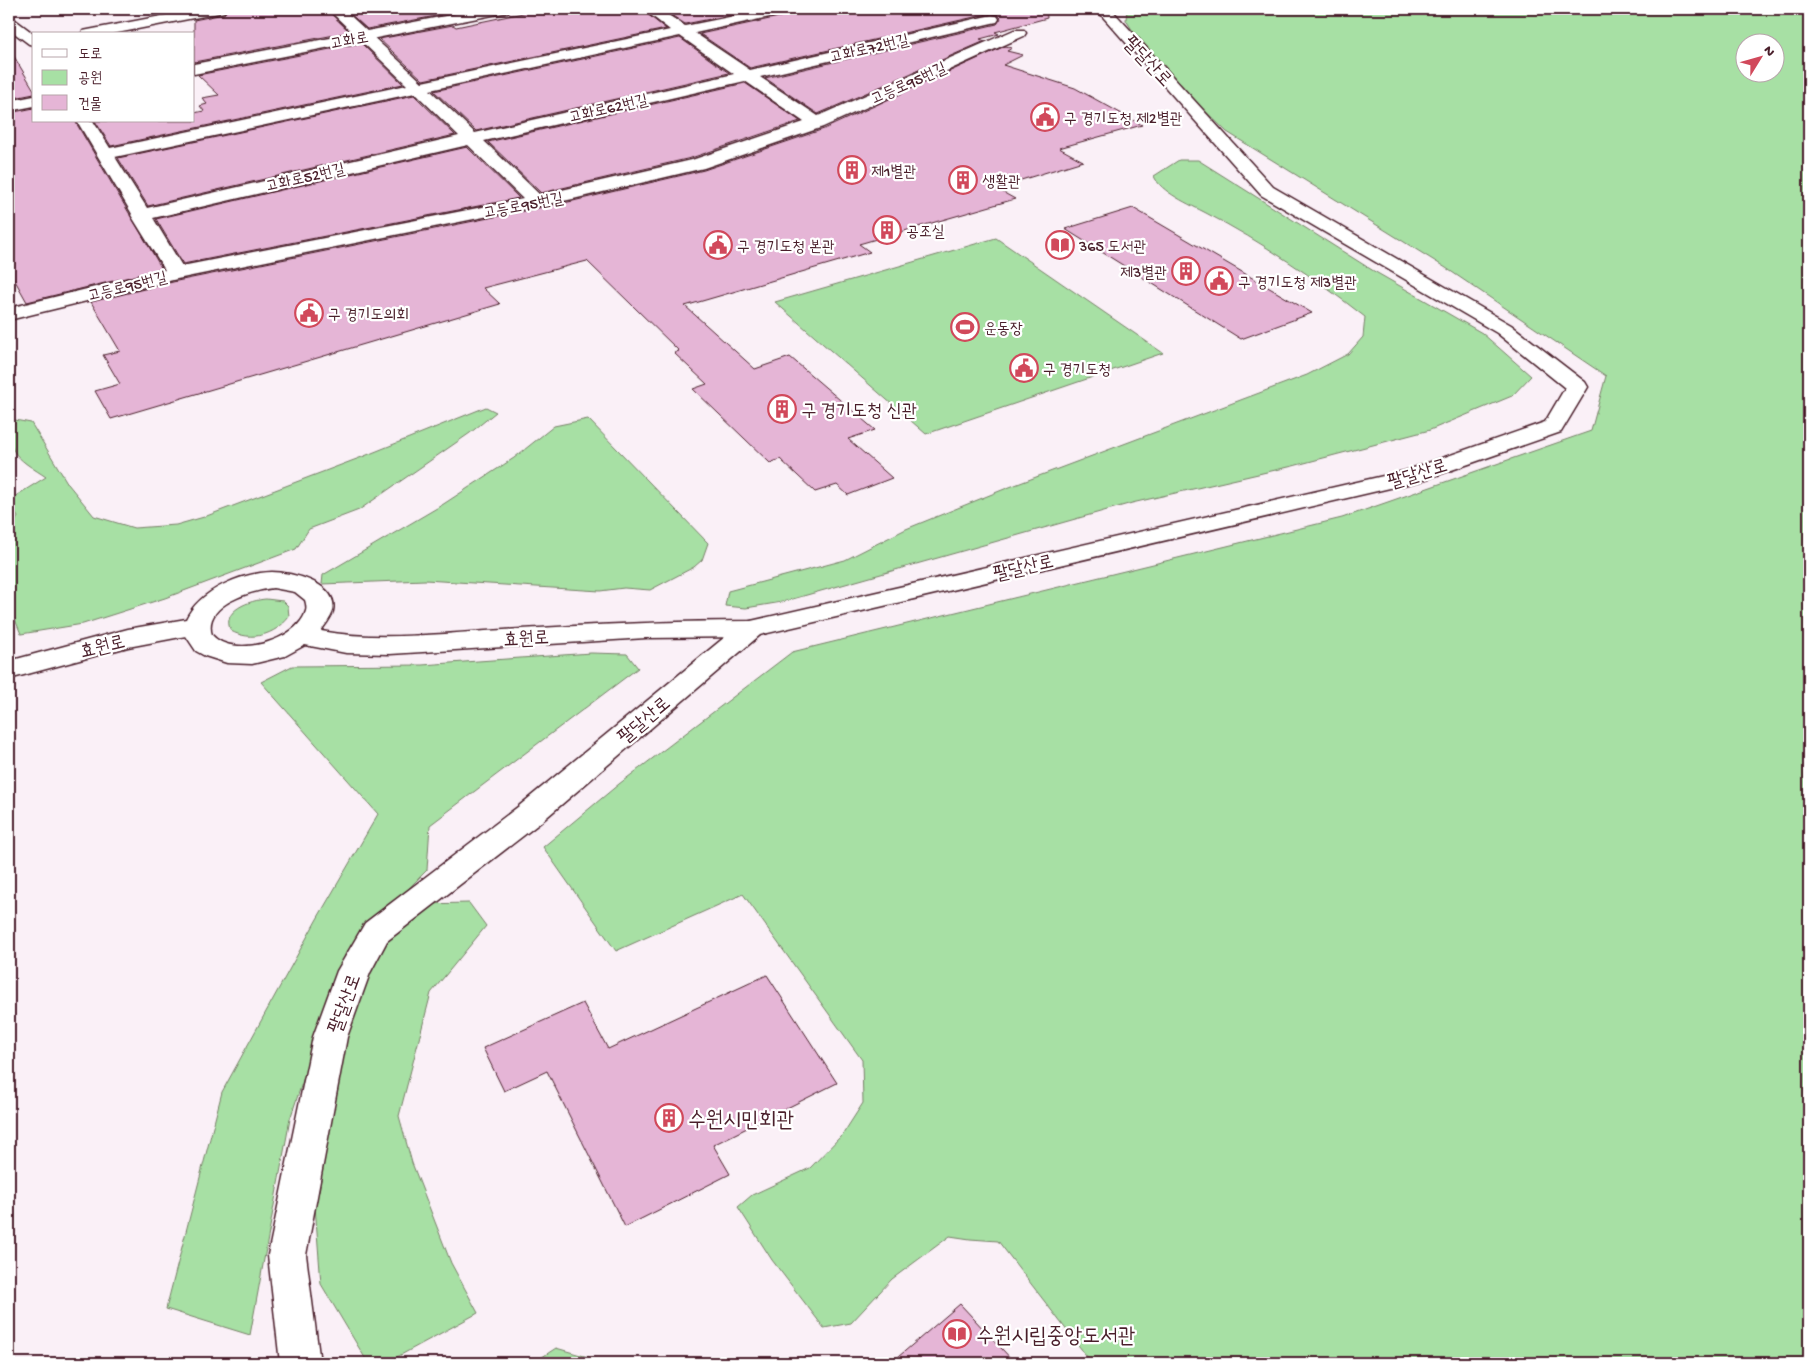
<svg xmlns="http://www.w3.org/2000/svg" width="1818" height="1372" font-family="'Gochi Hand','Poor Story',sans-serif">
  <rect width="100%" height="100%" fill="#faf0f7"/>
  <filter id="ink" filterUnits="userSpaceOnUse"><feTurbulence type="fractalNoise" baseFrequency=".02" numOctaves="2"/><feDisplacementMap in="SourceGraphic" scale="10" xChannelSelector="R" yChannelSelector="G"/><feConvolveMatrix kernelMatrix="1 2 1 2 8 2 1 2 1" color-interpolation-filters="sRGB"/></filter>
  <g filter="url(#ink)">
    <path fill="#a7e0a4" stroke="#788068" fill-rule="evenodd" d="M 1127,9 L 1809,9 L 1809,1363 L 1092,1363 L 998,1241 L 970,1239 L 950,1236 L 892,1279 L 851,1323 L 824,1328 L 772,1260 L 738,1207 L 752,1195 L 810,1168 L 843,1134 L 863,1103 L 862,1060 L 743,894 L 616,951 L 543,847 L 619,784 L 792,652 L 1342,518 L 1591,431 L 1606,376 L 1446,268 L 1227,132 L 1148,56 L 1126,20 ZM 1746,42 L 1776,42 L 1776,72 L 1746,72 Z
      M 1179,160 L 1198,160 L 1372,270 L 1482,333 L 1531,376 L 1512,396 L 1430,430 L 1293,466 L 1132,503 L 782,602 L 746,608 L 725,606 L 728,591 L 845,560 L 906,529 L 1007,488 L 1307,375 L 1348,354 L 1363,337 L 1365,317 C 1315,278 1262,242 1206,213 C 1191,205 1160,192 1154,176 Z
      M 996,238 L 1163,353 L 926,434 L 775,302 Z
      M 486,407 L 496,412 L 470,433 L 359,510 L 309,529 L 296,549 L 165,598 L 83,624 L 21,634 L 9,605 L 9,532 L 18,517 L 9,504 L 9,500 L 46,477 C 24,462 0,452 15,420 L 31,423 L 68,484 L 94,516 L 134,528 L 176,525 L 204,517 L 362,457 Z
      M 588,419 L 708,543 L 702,560 L 694,567 L 650,590 L 624,588 L 600,591 L 425,580 L 322,584 L 323,575 L 442,505 L 514,458 L 554,426 Z
      M 266,599 L 283,601 L 288,606 L 289,617 C 275,635 251,642 231,631 C 220,610 251,600 266,599 Z
      M 591,653 L 627,654 L 638,668 L 430,825 L 427,870 L 346,952 L 290,1119 L 250,1335 L 166,1309 L 222,1092 L 317,919 L 378,814 L 261,682 L 292,666 L 422,665 Z
      M 469,903 L 486,926 L 431,993 L 399,1116 L 412,1163 L 451,1263 L 478,1313 L 386,1363 L 368,1363 L 321,1284 L 314,1193 L 349,1023 L 383,933 L 421,904 Z
      M 556,1348 L 609,1363 L 533,1363 Z"/>
    <path fill="#e5b5d6" stroke="#4a1f2b" d="M 228,9 L 326,9 L 350,32 L 194,62 L 194,20 L 224,14 Z
      M 345,9 L 433,9 L 441,15 L 367,29 Z
      M 542,9 L 641,9 L 666,29 L 423,80 L 379,39 L 453,25 L 456,27 Z
      M 662,9 L 761,9 L 685,24 Z
      M 797,9 L 1046,9 L 1047,18 L 995,32 L 999,34 L 980,39 L 985,41 L 818,114 L 765,78 L 997,24 L 1001,18 L 997,14 L 992,13 L 750,68 L 700,34 L 793,14 Z
      M 680,38 L 729,73 L 476,131 L 434,91 Z
      M 361,43 L 403,84 L 111,146 L 95,121 L 194,121 L 194,113 L 204,111 L 200,106 L 207,104 L 202,98 L 219,95 L 198,75 Z
      M 1005,46 L 1012,48 L 1007,51 L 1023,55 L 1003,65 L 1075,88 L 1142,125 L 1059,148 L 1083,161 L 995,188 L 1015,199 L 859,244 L 870,252 L 685,306 L 755,369 L 790,357 L 875,430 L 848,439 L 892,478 L 848,495 L 837,485 L 815,492 L 780,459 L 770,463 L 693,389 L 707,384 L 674,353 L 679,351 L 587,261 L 483,288 L 500,304 L 111,419 L 95,391 L 120,384 L 103,355 L 120,351 L 91,302 L 177,281 L 573,201 L 704,170 L 824,129 Z
      M 9,48 L 34,90 L 34,94 L 9,99 Z
      M 745,83 L 800,121 L 691,158 L 541,193 L 488,142 Z
      M 414,95 L 455,135 L 148,206 L 118,158 Z
      M 34,108 L 34,121 L 75,121 L 162,269 L 27,302 L 9,270 L 9,113 Z
      M 467,147 L 519,198 L 183,264 L 156,219 Z
      M 1133,208 L 1312,313 L 1241,339 L 1065,229 Z
      M 767,975 L 837,1083 L 713,1145 L 730,1174 L 625,1227 L 547,1071 L 504,1091 L 483,1048 L 583,1003 L 608,1049 Z
      M 960,1304 L 1015,1363 L 891,1363 Z"/>
    <g fill="none" stroke-linecap="round" stroke-linejoin="round">
      <defs>
        <path id="street" d="M 198,9 L 226,9 L 224,12 L 219,13 L 112,34 L 81,34 L 83,31 L 88,30 Z
          M 328,9 L 343,9 L 422,82 L 670,30 L 643,9 L 659,9 L 685,26 L 769,9 L 795,9 L 793,12 L 788,13 L 695,33 L 750,70 L 992,15 L 997,16 L 999,19 L 997,22 L 992,23 L 760,77 L 818,116 L 1014,30 L 1024,30 L 1026,33 L 1024,36 L 823,127 L 704,168 L 573,199 L 177,279 L 9,320 L 9,308 L 165,270 L 131,215 L 132,214 L 77,121 L 93,121 L 110,148 L 407,85 ZM 680,36 L 734,74 L 475,133 L 430,90 ZM 745,81 L 804,122 L 692,160 L 540,195 L 484,141 ZM 415,93 L 459,136 L 147,208 L 115,157 ZM 468,145 L 523,199 L 182,266 L 153,218 Z
          M 9,18 L 14,19 L 34,34 L 34,45 L 29,44 L 9,29 Z
          M 751,621 L 760,623 L 764,629 L 760,635 L 541,822 L 387,941 L 370,973 L 347,1037 L 306,1255 L 320,1363 L 280,1363 L 268,1255 L 313,1037 L 337,971 L 365,923 L 519,806 L 742,623 Z"/>
        <path id="secondary" d="M 482,9 L 510,9 L 508,12 L 503,13 L 194,74 L 194,64 Z
          M 1096,9 L 1111,9 L 1273,187 L 1511,325 L 1585,382 L 1588,387 L 1561,432 L 1420,481 L 751,637 L 646,638 L 390,654 L 346,653 L 305,645 L 285,656 L 252,664 L 227,663 L 205,656 L 196,651 L 186,636 L 128,647 L 9,679 L 9,661 L 128,629 L 186,619 C 200,590 241,573 272,572 C 292,572 339,584 333,611 C 331,618 325,625 321,631 C 381,642 443,633 504,630 C 586,625 668,621 751,621 L 1405,471 L 1545,422 L 1565,388 L 1497,333 L 1261,195 ZM 273,588 L 295,592 L 305,600 C 306,603 307,608 306,611 C 298,641 233,659 212,635 C 202,604 251,591 273,588 Z
          M 34,96 L 34,106 L 9,111 L 9,101 Z"/>
      </defs>
      <use href="#street" stroke="#4a1f2b" stroke-width="3"/>
      <use href="#secondary" stroke="#4a1f2b" stroke-width="3"/>
      <use href="#street" fill="#fff" fill-rule="evenodd"/>
      <use href="#secondary" fill="#fff" fill-rule="evenodd"/>
    </g>
  </g>
  <defs>
    <symbol id="civic-ring" viewBox="-11 -11 22 22"><circle r="9.5" fill="#fff" stroke="#d1495b" stroke-width="1.5"/><path d="M-.6-6.5H3V-4.5H.6V-3L4-1V1h2V6H-6V1h2V-1L-.6-3ZM-1.2 2.5V6h2.4V2.5Z" fill="#d1495b"/></symbol>
    <symbol id="building-ring" viewBox="-11 -11 22 22"><circle r="9.5" fill="#fff" stroke="#d1495b" stroke-width="1.5"/><path d="M-4-6H4V6H1V3H-1V6H-4ZM-2.5-4.3h1.7v1.8h-1.7ZM.8-4.3h1.7v1.8H.8ZM-2.5-1h1.7V.8h-1.7ZM.8-1h1.7V.8H.8Z" fill="#d1495b"/></symbol>
    <symbol id="library-ring" viewBox="-11 -11 22 22"><circle r="9.5" fill="#fff" stroke="#d1495b" stroke-width="1.5"/><path d="M-6-4Q-3-5.5-.7-3.5V5Q-3 3-6 4ZM6-4Q3-5.5 .7-3.5V5Q3 3 6 4Z" fill="#d1495b"/></symbol>
    <symbol id="stadium-ring" viewBox="-11 -11 22 22"><circle r="9.5" fill="#fff" stroke="#d1495b" stroke-width="1.5"/><path d="M0-5a6.5 5 0 1 0 0 10a6.5 5 0 1 0 0-10ZM-3.5-1.8h7v3.6h-7Z" fill="#d1495b"/></symbol>
  </defs>
  <g fill-rule="evenodd">
    <use href="#civic-ring" x="1029" y="101" width="32" height="32"/>
    <use href="#building-ring" x="836" y="154" width="32" height="32"/>
    <use href="#building-ring" x="947" y="164" width="32" height="32"/>
    <use href="#building-ring" x="871" y="214" width="32" height="32"/>
    <use href="#civic-ring" x="702" y="229" width="32" height="32"/>
    <use href="#library-ring" x="1044" y="229" width="32" height="32"/>
    <use href="#building-ring" x="1170" y="255" width="32" height="32"/>
    <use href="#civic-ring" x="1203" y="265" width="32" height="32"/>
    <use href="#civic-ring" x="293" y="297" width="32" height="32"/>
    <use href="#stadium-ring" x="949" y="311" width="32" height="32"/>
    <use href="#civic-ring" x="1008" y="352" width="32" height="32"/>
    <use href="#building-ring" x="766" y="393" width="32" height="32"/>
    <use href="#building-ring" x="653" y="1102" width="32" height="32"/>
    <use href="#library-ring" x="941" y="1318" width="32" height="32"/>
  </g>
  <g text-anchor="middle" stroke-width="4.5" stroke-linejoin="round" paint-order="stroke">
    <g font-size="16" fill="#4a1f2b" stroke="#fff">
      <text transform="translate(349 39) rotate(-11)" y="6">고화로</text>
      <text transform="translate(869 47) rotate(-13)" y="6">고화로72번길</text>
      <text transform="translate(908 82) rotate(-24)" y="6">고등로95번길</text>
      <text transform="translate(608 107) rotate(-13)" y="6">고화로62번길</text>
      <text transform="translate(305 176) rotate(-13)" y="6">고화로52번길</text>
      <text transform="translate(523 204) rotate(-11)" y="6">고등로95번길</text>
      <text transform="translate(127 285) rotate(-14)" y="6">고등로95번길</text>
    </g>
    <g font-size="16" fill="#4a1f2b" stroke="#fff" text-anchor="start">
      <text x="1064" y="123">구 경기도청 제2별관</text>
      <text x="871" y="176">제1별관</text>
      <text x="982" y="186">생활관</text>
      <text x="906" y="236">공조실</text>
      <text x="737" y="251">구 경기도청 본관</text>
      <text x="1079" y="251">365 도서관</text>
      <text x="1167" y="277" text-anchor="end">제3별관</text>
      <text x="1238" y="287">구 경기도청 제3별관</text>
      <text x="328" y="319">구 경기도의회</text>
      <text x="984" y="333">운동장</text>
      <text x="1043" y="374">구 경기도청</text>
    </g>
    <g font-size="19" fill="#4a1f2b" stroke="#fff">
      <text transform="translate(1149 60) rotate(47)" y="7">팔달산로</text>
      <text transform="translate(1417 472) rotate(-17)" y="7">팔달산로</text>
      <text transform="translate(1023 566) rotate(-13)" y="7">팔달산로</text>
      <text transform="translate(526 637) rotate(-3)" y="7">효원로</text>
      <text transform="translate(102 645) rotate(-14)" y="7">효원로</text>
      <text transform="translate(643 719) rotate(-40)" y="7">팔달산로</text>
      <text transform="translate(343 1003) rotate(-70)" y="7">팔달산로</text>
    </g>
    <g font-size="19" fill="#4a1f2b" stroke="#fff" text-anchor="start">
      <text x="801" y="416">구 경기도청 신관</text>
    </g>
    <g font-size="22" fill="#4a1f2b" stroke="#fff" text-anchor="start">
      <text x="688" y="1126">수원시민회관</text>
      <text x="976" y="1342">수원시립중앙도서관</text>
    </g>
  </g>
  <rect width="1818" height="1372" fill="none" stroke="#fff" stroke-width="30"/>
  <rect x="15" y="15" width="1788" height="1342" fill="none" stroke="#4a1f2b" stroke-width="2" filter="url(#ink)"/>
  <rect x="32" y="32" width="162" height="90" fill="#ffffff" stroke="#b7a5aa"/>
  <rect x="42" y="49" width="25" height="8" fill="#ffffff" stroke="#b7a5aa"/>
  <text x="78" y="58" font-size="15" fill="#4a1f2b">도로</text>
  <rect x="42" y="70" width="25" height="15" fill="#a7e0a4" stroke="#b7a5aa"/>
  <text x="78" y="82" font-size="15" fill="#4a1f2b">공원</text>
  <rect x="42" y="95" width="25" height="15" fill="#e5b5d6" stroke="#b7a5aa"/>
  <text x="78" y="108" font-size="15" fill="#4a1f2b">건물</text>
  <g transform="translate(1760 58) rotate(53)"><circle r="24" fill="#ffffff" stroke="#b7a5aa"/>
  <path d="M0-4L9 19L0 12L-9 19Z" fill="#d1495b"/>
  <text y="-8" font-size="14" font-weight="bold" text-anchor="middle" fill="#4a1f2b">N</text>
  </g>
</svg>
